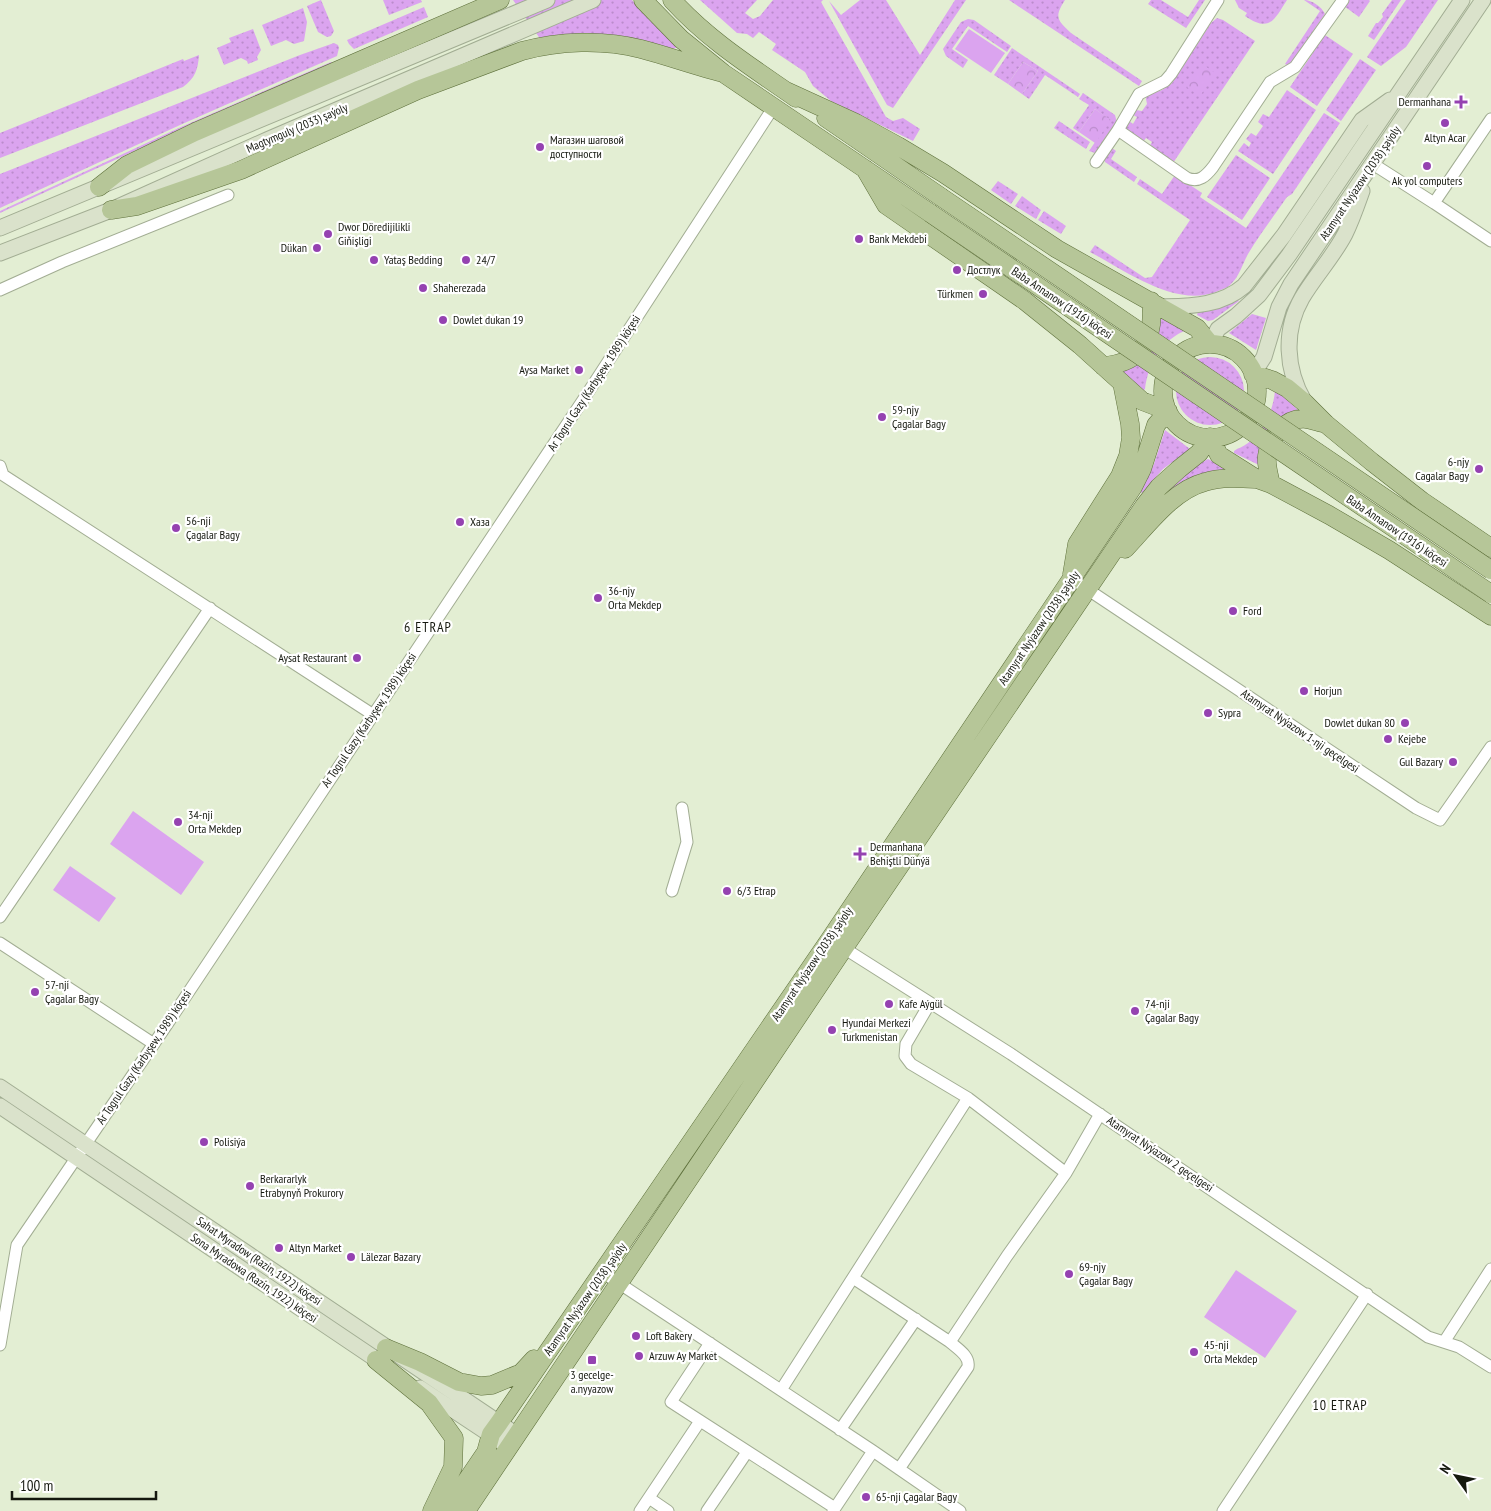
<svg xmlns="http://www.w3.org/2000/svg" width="1491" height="1511" font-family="'PT Sans Narrow',sans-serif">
  <defs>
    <pattern id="grass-dots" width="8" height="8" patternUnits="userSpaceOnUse" patternTransform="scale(1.25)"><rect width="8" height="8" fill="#dba4ef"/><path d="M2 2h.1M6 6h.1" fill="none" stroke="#bb8ccc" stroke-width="1.8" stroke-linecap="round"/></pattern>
    <pattern id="forest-crowns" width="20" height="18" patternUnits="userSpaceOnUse" patternTransform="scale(1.25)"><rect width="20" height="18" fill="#dba4ef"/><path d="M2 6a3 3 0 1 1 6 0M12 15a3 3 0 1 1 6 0" fill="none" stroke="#bb8ccc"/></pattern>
  </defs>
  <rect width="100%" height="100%" fill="#e3eed3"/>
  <path fill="url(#grass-dots)" d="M 321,0 L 334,31 L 331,36 L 327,37 L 318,32 L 307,6 Z
    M 383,0 L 421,0 L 422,2 L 389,15 Z
    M 513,0 L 632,0 L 676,45 L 676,48 L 672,49 L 645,41 L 541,40 Z
    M 700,0 L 757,0 L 745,13 L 753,19 L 760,16 L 773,0 L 823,0 L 821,2 L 886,117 L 893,121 L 903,118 L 920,129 L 913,141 L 831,101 L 813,86 L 805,72 L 772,50 L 776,44 L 759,32 L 753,38 L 747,34 L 737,33 Z
    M 860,0 L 886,0 L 920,55 L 955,0 L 966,0 L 893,108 L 887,105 L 829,1 L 841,15 Z
    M 1009,0 L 1065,0 C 1054,17 1057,20 1071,33 L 1142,81 L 1139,86 Z
    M 1151,0 L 1161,0 L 1188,17 L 1199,0 L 1205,0 L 1186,28 L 1148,4 Z
    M 1235,0 L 1287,0 C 1274,20 1270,33 1245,16 L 1247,13 L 1239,8 Z
    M 1304,0 C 1312,0 1322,7 1325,14 L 1289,66 L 1285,64 L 1320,11 Z
    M 1348,0 L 1369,0 L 1370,1 L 1359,17 L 1344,6 Z
    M 1392,0 L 1401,0 L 1374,40 L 1368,36 L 1376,23 L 1378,23 L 1383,17 L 1382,14 Z
    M 1406,0 L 1438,0 L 1406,47 L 1381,66 L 1367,57 Z
    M 424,7 L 428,17 L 354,49 L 349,44 L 347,40 Z
    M 303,8 L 307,22 L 304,41 L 294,44 L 286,40 L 271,46 L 262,25 Z
    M 1217,18 L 1223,20 L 1255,41 L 1173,163 L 1149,147 L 1152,142 L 1146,138 L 1143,142 L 1125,129 L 1129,121 L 1133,124 L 1137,117 L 1133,115 L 1136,110 L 1142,111 L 1147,104 L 1146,99 L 1147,95 L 1162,90 L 1172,83 L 1211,23 Z
    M 968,19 L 974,20 L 1011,46 L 1007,52 L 968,26 L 952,49 L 968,60 L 963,68 L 946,56 L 943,49 L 961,22 Z
    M 253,29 L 261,50 L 257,57 L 258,60 L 248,64 L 247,61 L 241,58 L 224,65 L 217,48 L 231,42 L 229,38 Z
    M 1325,35 L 1353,54 L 1317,106 L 1290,87 Z
    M 334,43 L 338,45 L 339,48 L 337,56 L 180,125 L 0,208 L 0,174 L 300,55 Z
    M 1012,48 L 1080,94 L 1078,97 L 1045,75 L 1029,99 L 1022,94 L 1038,71 L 1023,62 L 1008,84 L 994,75 Z
    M 199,55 C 198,70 195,78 183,87 L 0,158 L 0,133 L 183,59 L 184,61 Z
    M 1360,59 L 1376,70 L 1341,121 L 1326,110 Z
    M 331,62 L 332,63 L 182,129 L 0,213 L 0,211 L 181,127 Z
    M 1287,90 L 1316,110 L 1273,174 L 1238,151 L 1244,143 L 1249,147 L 1251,143 L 1246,139 L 1251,133 L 1256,136 L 1263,126 L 1258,122 L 1263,114 L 1269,117 Z
    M 1083,93 L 1115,115 L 1117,123 L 1095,153 L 1089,151 L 1110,120 L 1095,109 L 1079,132 L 1073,128 L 1089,105 L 1079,99 Z
    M 1324,113 L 1340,123 L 1292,194 L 1287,197 C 1274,216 1260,234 1248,254 C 1243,263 1239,277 1231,284 C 1228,288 1222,289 1218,291 C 1177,309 1126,271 1090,252 L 1095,245 L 1145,278 L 1152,277 L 1190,220 L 1137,184 L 1140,179 L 1162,194 L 1175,175 L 1202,193 L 1200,197 L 1246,228 Z
    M 1059,121 L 1090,142 L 1086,149 L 1054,128 Z
    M 1112,148 L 1116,151 L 1111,159 L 1137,177 L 1134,182 L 1105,162 L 1104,159 Z
    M 1236,155 L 1270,178 L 1242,220 L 1207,197 Z
    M 998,181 L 1018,194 L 1011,204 L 991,190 Z
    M 1022,196 L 1041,210 L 1036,219 L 1015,206 Z
    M 1044,211 L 1066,226 L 1061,234 L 1038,220 Z
    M 1237,299 L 1239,301 L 1213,320 L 1208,321 L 1197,315 L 1198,312 L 1216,309 Z
    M 1252,314 L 1266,318 L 1256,350 L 1229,333 Z
    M 1159,316 L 1187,330 C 1162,339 1148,364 1145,389 L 1143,391 L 1122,372 C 1125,370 1129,369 1133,367 C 1153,358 1161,337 1159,316 Z
    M1176 391a34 34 0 1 1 68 0a34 34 0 1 1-68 0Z
    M 1276,390 L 1298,410 L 1284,415 L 1278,421 L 1259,465 L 1234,453 L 1234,451 C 1238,448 1243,447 1248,443 C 1264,431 1273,411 1275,391 Z
    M 1165,430 L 1190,449 L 1163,469 L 1142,493 L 1140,491 L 1154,464 Z
    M 1208,459 L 1229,470 L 1170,493 L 1168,491 L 1194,467 Z"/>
  <path fill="url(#forest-crowns)" d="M 1023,62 L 1038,71 L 1022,94 L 1008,84 Z
    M 1202,64 L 1215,73 L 1200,96 L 1187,87 Z
    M 1095,109 L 1111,120 L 1095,143 L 1079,132 Z"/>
  <path fill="#dba4ef" d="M 969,29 L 1005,53 L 991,73 L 955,49 Z
    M 133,811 L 204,862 L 181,895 L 110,844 Z
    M 70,866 L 116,898 L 99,922 L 53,890 Z
    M 1236,1270 L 1297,1311 L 1265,1358 L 1204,1317 Z"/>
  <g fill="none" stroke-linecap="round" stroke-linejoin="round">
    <defs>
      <path id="street" d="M 1118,130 L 1187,178 C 1199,183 1206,176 1213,167 L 1270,82 L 1295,67 L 1343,0
        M 1096,162 L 1118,130 L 1139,94 L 1165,81 L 1171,74 L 1218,0
        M 1373,164 L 1434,203 L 1491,119
        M 1434,203 L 1491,241
        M 0,290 L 62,262 L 228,195
        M 0,466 L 3,475 L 372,714
        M 1072,579 L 1416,808 L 1440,820 L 1491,747
        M 672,891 L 687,842 L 682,808
        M 0,917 L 210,608
        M 0,943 L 154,1044
        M 839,945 L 1011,1054 L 1428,1337 L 1459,1347 L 1491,1367
        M 930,1003 L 906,1044 L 905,1056 L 911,1064 L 968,1098 L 1066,1173
        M 602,1272 L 873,1451 L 960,1511
        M 853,1278 L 950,1342 L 1007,1256 L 1066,1173 L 1100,1114
        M 1444,1342 L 1491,1269
        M 710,1343 L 671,1402 L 835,1508
        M 0,1345 L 17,1245 L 168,1023 L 585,397 L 773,108
        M 781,1390 L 968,1098
        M 840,1430 L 916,1319
        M 899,1469 L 968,1367 C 970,1356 958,1349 950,1342
        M 649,1498 L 668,1511
        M 640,1511 L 700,1421
        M 707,1511 L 747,1452
        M 833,1511 L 873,1451
        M 1223,1511 L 1367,1294"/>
      <path id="secondary" d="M 0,228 L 547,0
        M 0,253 L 111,210 L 269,139 L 593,0
        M 1162,307 C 1191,306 1221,306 1244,286 L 1284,235 L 1362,120 L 1390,100
        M 1210,344 L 1218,329 L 1236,316 L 1259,295 L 1289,255 L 1462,0
        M 1253,374 L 1264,357 L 1279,307 L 1291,284 L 1483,0
        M 1304,401 C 1286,370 1283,331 1302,298 C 1315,276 1333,257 1345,234 C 1352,220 1357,205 1362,191
        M 0,1087 L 517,1435
        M 0,1106 L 386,1366
        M 420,1388 L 509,1447"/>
      <path id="primary" d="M 643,0 L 681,39 L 723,73 L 930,213
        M 672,0 C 708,40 753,68 796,98
        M 786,91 L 856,123 L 898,146 L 943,173 L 1057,249 L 1197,328 L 1210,344
        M 826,118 L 941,197
        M 99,187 L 127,165 L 195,132 L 500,0
        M 111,210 L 137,206 L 241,170 L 418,90 L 522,51 C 559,41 603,39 641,49 C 668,56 695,66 723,73
        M1163 391a47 47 0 1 1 94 0a47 47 0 1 1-94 0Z
        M 1103,366 C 1143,363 1155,338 1151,301
        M 1253,374 L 1272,380 L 1287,388 L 1305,403 L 1326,424 L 1372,462 L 1422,501 L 1491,548
        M 1271,484 C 1269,475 1266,466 1267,456 C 1269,437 1286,417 1306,419 C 1313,420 1320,423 1326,424
        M 1125,549 C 1147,526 1173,490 1205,482 C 1221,477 1239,478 1255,479
        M 1072,574 L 1077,544 L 1120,476 L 1128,456 L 1131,438 L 1130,424 L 1122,383
        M 386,1348 L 420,1362 L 459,1382 L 481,1386 L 492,1385 L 521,1373 L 534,1359
        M 376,1360 L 429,1403 L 454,1438 L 453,1467 L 432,1511
        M 446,1511 L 486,1452 L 491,1434 L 499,1423 L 830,939 L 1133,487 L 1142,469 L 1156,425 L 1168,411 L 1142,401 L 1080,345 L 1025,301 L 886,205 L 865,169
        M 466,1511 L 844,948 L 1144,506 L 1159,487 L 1179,469 L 1199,453 L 1210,437 L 1219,455 L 1257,479 L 1271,484 L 1329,515 L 1389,550 L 1491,616"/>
    </defs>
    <use href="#street" stroke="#a2ad93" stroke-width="13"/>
    <use href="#secondary" stroke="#a2ad93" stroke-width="17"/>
    <use href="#primary" stroke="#5e703b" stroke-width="19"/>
    <use href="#street" stroke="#fff" stroke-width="11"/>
    <use href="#secondary" stroke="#dae2cb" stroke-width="15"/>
    <use href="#primary" stroke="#b6c698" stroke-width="18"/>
    <defs>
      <path id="primary-bridge" d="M 941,197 L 1491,570
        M 930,213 L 1491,594"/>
    </defs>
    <use href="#primary-bridge" stroke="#5e703b" stroke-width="19" stroke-linecap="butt"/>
    <use href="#primary-bridge" stroke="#b6c698" stroke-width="18"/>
  </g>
  <g fill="#9542b1" stroke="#fff" stroke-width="2">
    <path d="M1458.5 94.5h5v5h5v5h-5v5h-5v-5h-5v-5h5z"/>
    <circle cx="1445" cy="123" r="5"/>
    <circle cx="540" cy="147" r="5"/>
    <circle cx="1427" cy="166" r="5"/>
    <circle cx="328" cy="234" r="5"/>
    <circle cx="859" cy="239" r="5"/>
    <circle cx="317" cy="248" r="5"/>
    <circle cx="374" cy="260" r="5"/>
    <circle cx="466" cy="260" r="5"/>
    <circle cx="957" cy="270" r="5"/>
    <circle cx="423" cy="288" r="5"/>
    <circle cx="983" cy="294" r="5"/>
    <circle cx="443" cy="320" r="5"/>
    <circle cx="579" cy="370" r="5"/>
    <circle cx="882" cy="417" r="5"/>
    <circle cx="1479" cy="469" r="5"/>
    <circle cx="460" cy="522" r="5"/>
    <circle cx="176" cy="528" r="5"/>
    <circle cx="598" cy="598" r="5"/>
    <circle cx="1233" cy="611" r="5"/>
    <circle cx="357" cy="658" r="5"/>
    <circle cx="1304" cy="691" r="5"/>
    <circle cx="1208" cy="713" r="5"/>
    <circle cx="1405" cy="723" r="5"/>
    <circle cx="1388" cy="739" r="5"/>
    <circle cx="1453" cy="762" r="5"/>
    <circle cx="178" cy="822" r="5"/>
    <path d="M857.5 846.5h5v5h5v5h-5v5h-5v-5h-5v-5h5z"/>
    <circle cx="727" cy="891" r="5"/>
    <circle cx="35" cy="992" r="5"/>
    <circle cx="889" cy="1004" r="5"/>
    <circle cx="1135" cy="1011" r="5"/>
    <circle cx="832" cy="1030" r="5"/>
    <circle cx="204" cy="1142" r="5"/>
    <circle cx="250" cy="1186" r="5"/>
    <circle cx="279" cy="1248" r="5"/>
    <circle cx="351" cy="1257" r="5"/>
    <circle cx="1069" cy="1274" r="5"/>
    <circle cx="636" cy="1336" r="5"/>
    <circle cx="1194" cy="1352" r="5"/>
    <circle cx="639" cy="1356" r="5"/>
    <rect x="587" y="1355" width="10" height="10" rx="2.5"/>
    <circle cx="866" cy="1497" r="5"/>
  </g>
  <g text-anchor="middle" stroke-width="4.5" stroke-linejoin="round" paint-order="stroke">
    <g font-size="12" fill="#15180f" stroke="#fff" text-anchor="start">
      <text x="1451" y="106" text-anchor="end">Dermanhana</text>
      <text x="1445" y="142" text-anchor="middle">Altyn Acar</text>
      <text x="550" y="144">Магазин шаговой<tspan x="550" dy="14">доступности</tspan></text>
      <text x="1427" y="185" text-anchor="middle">Ak yol computers</text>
      <text x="338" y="231">Dwor Döredijilikli<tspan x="338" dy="14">Giňişligi</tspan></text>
      <text x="869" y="243">Bank Mekdebi</text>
      <text x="307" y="252" text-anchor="end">Dükan</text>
      <text x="384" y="264">Yataş Bedding</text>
      <text x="476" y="264">24/7</text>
      <text x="967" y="274">Достлук</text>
      <text x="433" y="292">Shaherezada</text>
      <text x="973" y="298" text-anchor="end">Türkmen</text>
      <text x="453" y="324">Dowlet dukan 19</text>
      <text x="569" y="374" text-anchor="end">Aysa Market</text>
      <text x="892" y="414">59-njy<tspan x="892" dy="14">Çagalar Bagy</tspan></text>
      <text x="1469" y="466" text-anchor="end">6-njy<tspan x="1469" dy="14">Cagalar Bagy</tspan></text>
      <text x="186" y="525">56-nji<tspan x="186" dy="14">Çagalar Bagy</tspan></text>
      <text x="470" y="526">Хаза</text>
      <text x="608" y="595">36-njy<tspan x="608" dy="14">Orta Mekdep</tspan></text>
      <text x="1243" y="615">Ford</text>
      <text x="347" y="662" text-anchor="end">Aysat Restaurant</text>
      <text x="1314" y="695">Horjun</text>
      <text x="1218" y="717">Sypra</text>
      <text x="1395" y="727" text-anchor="end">Dowlet dukan 80</text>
      <text x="1398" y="743">Kejebe</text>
      <text x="1443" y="766" text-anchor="end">Gul Bazary</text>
      <text x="188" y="819">34-nji<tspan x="188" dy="14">Orta Mekdep</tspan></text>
      <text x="870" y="851">Dermanhana<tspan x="870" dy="14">Behiştli Dünýä</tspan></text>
      <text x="737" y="895">6/3 Etrap</text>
      <text x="45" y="989">57-nji<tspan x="45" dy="14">Çagalar Bagy</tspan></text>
      <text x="899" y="1008">Kafe Aýgül</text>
      <text x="1145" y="1008">74-nji<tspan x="1145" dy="14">Çagalar Bagy</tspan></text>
      <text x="842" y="1027">Hyundai Merkezi<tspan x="842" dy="14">Turkmenistan</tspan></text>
      <text x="214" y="1146">Polisiýa</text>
      <text x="260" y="1183">Berkararlyk<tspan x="260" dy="14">Etrabynyň Prokurory</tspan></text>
      <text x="289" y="1252">Altyn Market</text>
      <text x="361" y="1261">Lälezar Bazary</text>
      <text x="1079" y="1271">69-njy<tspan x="1079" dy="14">Çagalar Bagy</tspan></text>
      <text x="646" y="1340">Loft Bakery</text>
      <text x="1204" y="1349">45-nji<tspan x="1204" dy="14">Orta Mekdep</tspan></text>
      <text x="649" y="1360">Arzuw Ay Market</text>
      <text x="592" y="1379" text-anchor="middle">3 gecelge-<tspan x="592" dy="14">a.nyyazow</tspan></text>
      <text x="876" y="1501">65-nji Çagalar Bagy</text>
    </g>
    <g font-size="12" fill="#15180f" stroke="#fff">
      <text transform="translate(297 128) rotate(-23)" y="4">Magtymguly (2033) şaýoly</text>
      <text transform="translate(1360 183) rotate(-56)" y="4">Atamyrat Nyýazow (2038) şaýoly</text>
      <text transform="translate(1062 303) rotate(34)" y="4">Baba Annanow (1916) köçesi</text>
      <text transform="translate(594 383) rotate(-57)" y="4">Ar Togrul Gazy (Karbyşew, 1989) köçesi</text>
      <text transform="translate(1397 531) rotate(34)" y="4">Baba Annanow (1916) köçesi</text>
      <text transform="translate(1039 628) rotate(-56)" y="4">Atamyrat Nyýazow (2038) şaýoly</text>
      <text transform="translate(369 720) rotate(-56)" y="4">Ar Togrul Gazy (Karbyşew, 1989) köçesi</text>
      <text transform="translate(1300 731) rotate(34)" y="4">Atamyrat Nyýazow 1-nji geçelgesi</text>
      <text transform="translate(812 964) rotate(-56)" y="4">Atamyrat Nyýazow (2038) şaýoly</text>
      <text transform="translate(144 1057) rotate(-56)" y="4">Ar Togrul Gazy (Karbyşew, 1989) köçesi</text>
      <text transform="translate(1160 1154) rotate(34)" y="4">Atamyrat Nyýazow 2 geçelgesi</text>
      <text transform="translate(259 1261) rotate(34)" y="4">Sahat Myradow (Razin, 1922) köçesi</text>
      <text transform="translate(254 1278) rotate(34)" y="4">Sona Myradowa (Razin, 1922) köçesi</text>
      <text transform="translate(585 1299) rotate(-55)" y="4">Atamyrat Nyýazow (2038) şaýoly</text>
    </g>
    <g font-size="14" letter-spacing="1" fill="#15180f" stroke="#fff">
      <text x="428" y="632">6 ETRAP</text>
      <text x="1340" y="1410">10 ETRAP</text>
    </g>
  </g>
  <g transform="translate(1456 1476) rotate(303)" stroke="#ffffff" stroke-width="4" paint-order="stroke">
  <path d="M0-4L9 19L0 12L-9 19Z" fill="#15180f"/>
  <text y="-8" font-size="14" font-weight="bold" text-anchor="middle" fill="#15180f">N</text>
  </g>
  <path d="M12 1491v8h144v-8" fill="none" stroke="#15180f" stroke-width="2.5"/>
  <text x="20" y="1491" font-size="15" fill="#15180f" stroke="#ffffff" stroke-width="4" paint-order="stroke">100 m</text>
</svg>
